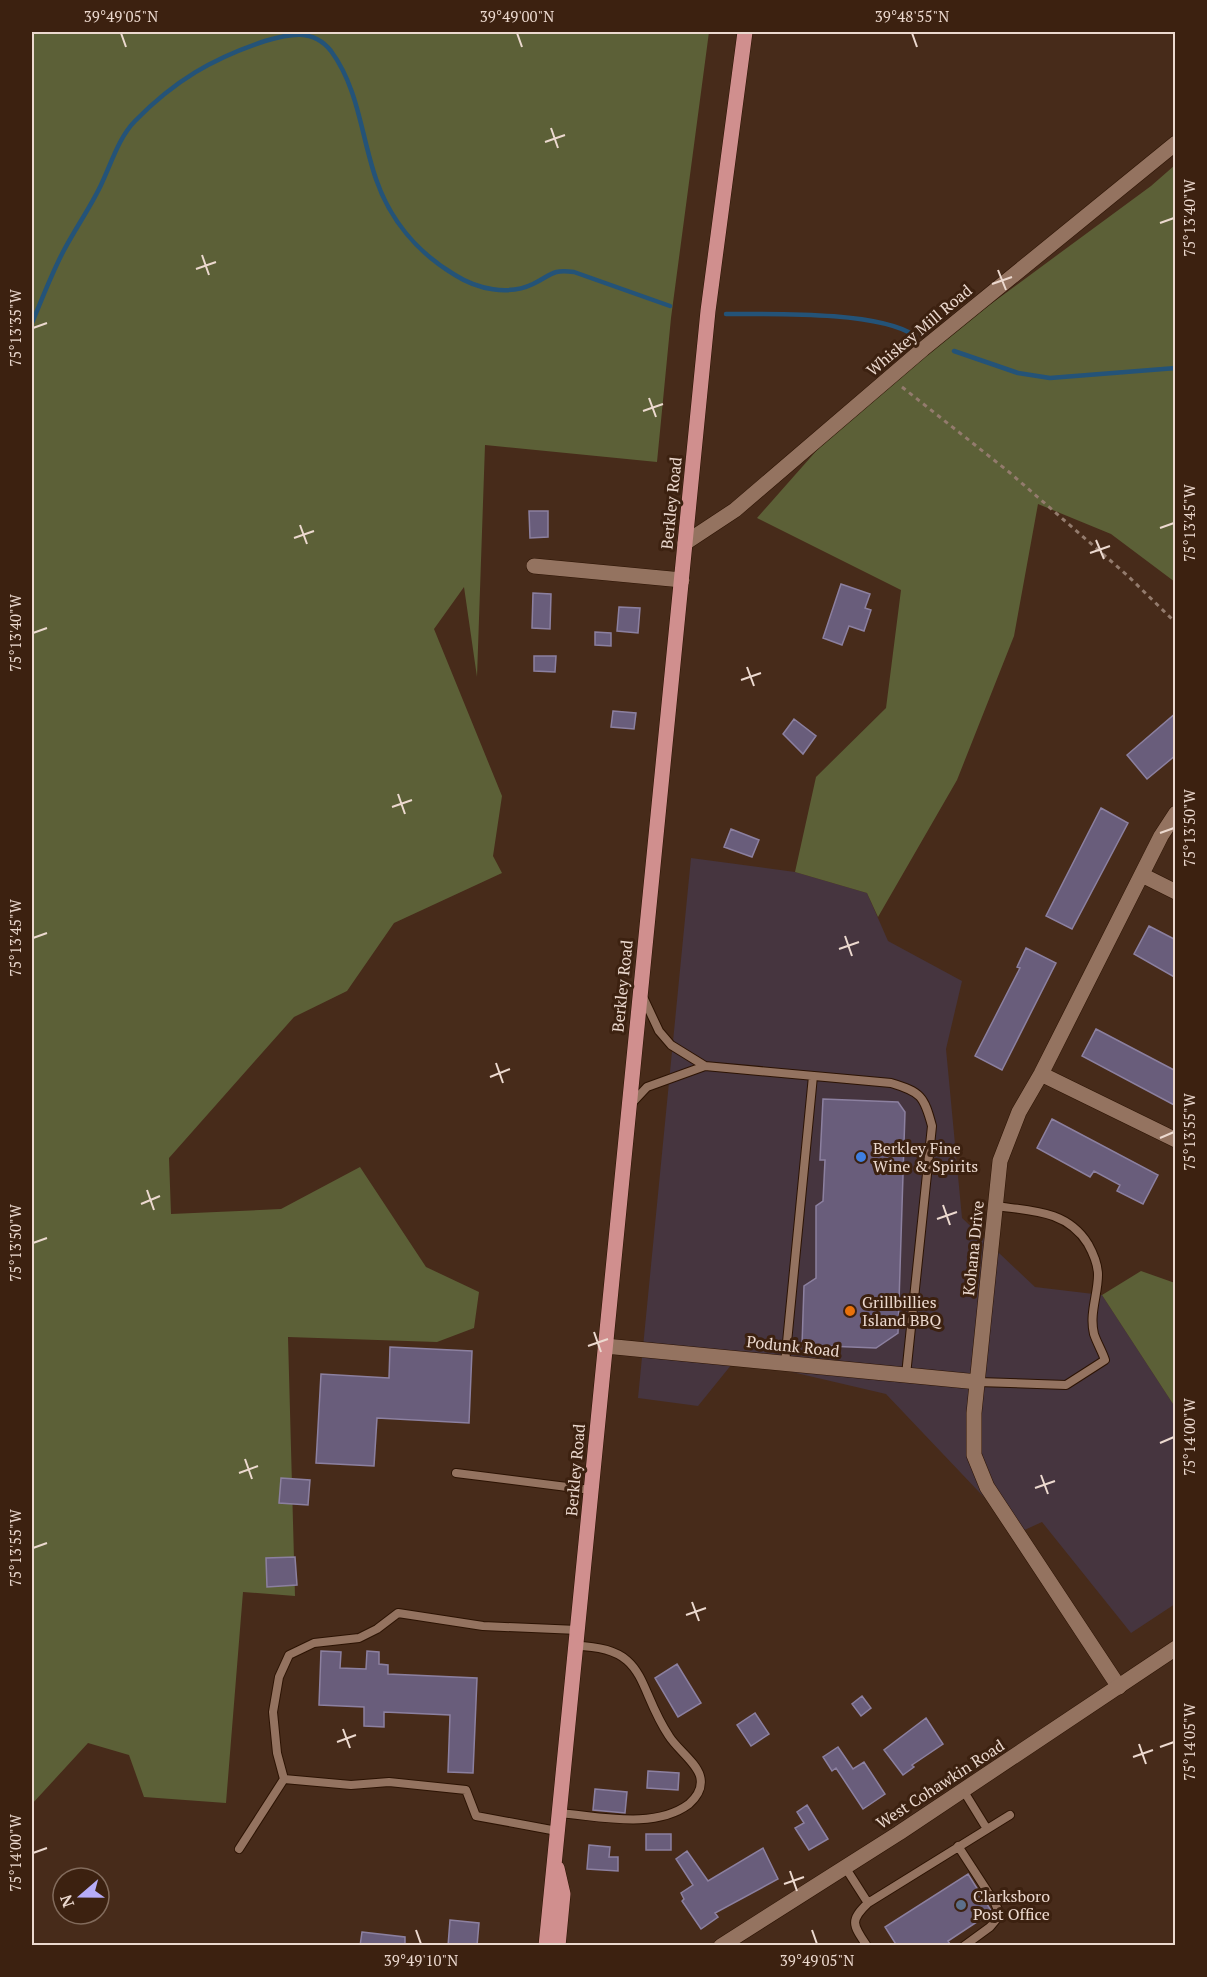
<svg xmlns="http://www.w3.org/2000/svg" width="1207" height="1977" font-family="'PT Serif',serif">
  <rect width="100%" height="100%" fill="#472b1a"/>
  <path fill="#46353f" d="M 691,858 L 795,872 L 867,893 L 888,941 L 962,981 L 946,1049 L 962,1218 L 1035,1287 L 1102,1295 L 1175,1407 L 1175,1604 L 1131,1633 L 1042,1522 L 1018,1533 L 886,1394 L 736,1359 L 698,1406 L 638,1398 Z"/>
  <path fill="#5c6037" d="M 32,32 L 709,32 L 671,318 L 657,462 L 485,445 L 477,677 L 464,587 L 434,629 L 502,796 L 493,856 L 502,873 L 394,923 L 347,991 L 294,1017 L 169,1158 L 171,1214 L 281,1209 L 360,1167 L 426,1267 L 479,1292 L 474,1328 L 437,1342 L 288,1337 L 295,1596 L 243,1592 L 226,1803 L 144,1797 L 129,1755 L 88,1743 L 32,1804 Z
    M 1175,165 L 1175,582 L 1111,534 L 1038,504 L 1014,636 L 957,780 L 878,917 L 867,893 L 795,872 L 816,777 L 886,708 L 901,590 L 757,518 L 863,398 L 1151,186 Z
    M 1141,1271 L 1175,1283 L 1175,1407 L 1102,1295 Z"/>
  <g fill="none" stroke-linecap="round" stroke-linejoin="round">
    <path stroke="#245378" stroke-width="4.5" d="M 726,314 C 771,314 880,311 915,336
      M 32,323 C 42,299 51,275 63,252 C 75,229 90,208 101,185 C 111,164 119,137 135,121 C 174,81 213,58 265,41 C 289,34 313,28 331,51 C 359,89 361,136 376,179 C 390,220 418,253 455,275 C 477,289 508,296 533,284 C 552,275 551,269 574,272 L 670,306
      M 954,351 L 1018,373 L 1050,378 L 1176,368"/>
  </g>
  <path fill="#695d7b" stroke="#8c80a0" stroke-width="1.5" d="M 529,511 L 548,511 L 548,537 L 530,538 Z
    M 841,584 L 870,594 L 865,608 L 871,610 L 864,631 L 849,626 L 842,645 L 823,638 Z
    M 533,593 L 551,594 L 550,629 L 532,628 Z
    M 619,607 L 640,608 L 638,633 L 617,631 Z
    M 595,632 L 611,633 L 611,646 L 595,645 Z
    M 534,656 L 556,656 L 555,672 L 534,671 Z
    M 613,711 L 636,713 L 634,729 L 611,727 Z
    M 1176,713 L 1176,755 L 1147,779 L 1127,755 Z
    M 794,719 L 816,736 L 803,754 L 783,734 Z
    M 1101,808 L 1128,823 L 1072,929 L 1046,916 Z
    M 731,829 L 759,840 L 752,857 L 724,847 Z
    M 1149,926 L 1176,940 L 1176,978 L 1134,954 Z
    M 1026,948 L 1056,963 L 1002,1070 L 975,1056 L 1020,968 L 1017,967 Z
    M 1096,1029 L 1176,1071 L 1176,1106 L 1082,1056 Z
    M 823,1099 L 898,1102 L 905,1112 L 898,1333 L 876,1348 L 802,1345 L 804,1286 L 816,1278 L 816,1206 L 823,1201 L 825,1160 L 820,1160 Z
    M 1052,1119 L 1158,1175 L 1143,1204 L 1117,1191 L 1120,1185 L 1094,1171 L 1090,1177 L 1037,1148 Z
    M 390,1347 L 472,1351 L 469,1423 L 377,1418 L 374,1466 L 316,1463 L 321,1374 L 389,1378 Z
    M 281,1478 L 310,1480 L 308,1505 L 279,1503 Z
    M 295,1557 L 297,1585 L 267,1587 L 266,1558 Z
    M 321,1651 L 341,1652 L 340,1668 L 366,1669 L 367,1651 L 379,1652 L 379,1664 L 388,1665 L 388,1674 L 477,1678 L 473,1773 L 448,1772 L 450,1715 L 384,1712 L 384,1727 L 364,1726 L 364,1707 L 319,1705 Z
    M 677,1664 L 701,1703 L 678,1717 L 655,1678 Z
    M 862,1696 L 871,1708 L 861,1716 L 852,1704 Z
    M 755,1713 L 769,1734 L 751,1746 L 737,1725 Z
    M 926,1718 L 943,1744 L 912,1765 L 914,1767 L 903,1775 L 884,1750 Z
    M 838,1747 L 853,1769 L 864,1762 L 885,1794 L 863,1809 L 836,1768 L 832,1771 L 823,1757 Z
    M 648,1771 L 679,1773 L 678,1790 L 647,1788 Z
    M 595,1789 L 627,1792 L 625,1813 L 593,1810 Z
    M 807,1805 L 828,1839 L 809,1850 L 795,1828 L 804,1823 L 797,1812 Z
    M 646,1834 L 671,1834 L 671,1850 L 646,1850 Z
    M 589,1845 L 610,1847 L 609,1857 L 618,1857 L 618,1871 L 587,1869 Z
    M 763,1848 L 778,1879 L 715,1913 L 718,1917 L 701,1929 L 682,1901 L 684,1899 L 681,1893 L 693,1885 L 676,1859 L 687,1851 L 708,1881 Z
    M 968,1874 L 992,1912 L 948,1941 L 951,1946 L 897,1946 L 885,1927 Z
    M 450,1920 L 479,1923 L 477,1946 L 448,1946 Z
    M 362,1932 L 405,1937 L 405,1946 L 360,1946 Z"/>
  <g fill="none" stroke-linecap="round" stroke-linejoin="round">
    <defs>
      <path id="lane" d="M 643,997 L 659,1031 L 671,1045 L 705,1066 L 891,1083 C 921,1092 924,1096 932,1126 L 906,1375
        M 632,1103 L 647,1087 L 705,1066
        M 785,1363 L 813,1076
        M 978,1382 L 1066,1385 L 1105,1360 C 1102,1351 1097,1343 1094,1334 C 1089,1314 1098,1294 1098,1275 C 1098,1264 1093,1253 1088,1244 C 1067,1210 1031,1211 995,1206
        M 456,1473 L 591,1490
        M 284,1779 L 277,1753 L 273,1712 L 279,1677 L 289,1655 L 314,1643 L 359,1638 L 377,1629 L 398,1613 L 483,1626 L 578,1630
        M 963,1790 L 987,1829
        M 559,1813 C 599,1816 654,1830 689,1804 C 697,1797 703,1787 700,1776 C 696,1762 677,1749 669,1736 C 636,1687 649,1647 576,1646
        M 958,1846 L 995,1903 L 1000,1915 L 990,1927 L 964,1946
        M 239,1849 L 284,1779 L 351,1785 L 389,1782 L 466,1790 L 476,1816 L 557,1831
        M 845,1867 L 868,1903 C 849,1921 853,1925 867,1946
        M 868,1903 L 1010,1815"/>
      <path id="street" d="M 685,543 L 735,510 L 923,349 L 1176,143
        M 534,566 L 682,580
        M 1142,875 L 1176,892
        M 1041,1074 L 1176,1140
        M 605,1346 L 978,1382
        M 1119,1687 L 987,1487 L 974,1455 L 974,1413 L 1000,1161 L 1019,1112 L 1041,1074 L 1161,836 L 1176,813"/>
      <path id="secondary" d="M 721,1946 L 899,1833 L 1176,1648"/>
      <path id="primary" d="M 557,1868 L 563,1894 L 558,1946
        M 546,1946 L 708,311 L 745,32"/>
    </defs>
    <use href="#lane" stroke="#2c1303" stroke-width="10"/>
    <use href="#street" stroke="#2c1303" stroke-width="16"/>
    <use href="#secondary" stroke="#2c1303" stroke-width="16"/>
    <use href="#primary" stroke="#2c1303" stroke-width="16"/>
    <path stroke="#937b6d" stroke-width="3" stroke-dasharray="4.5 4.5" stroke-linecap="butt" d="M 902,387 L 1009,472 L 1128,576 L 1176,623"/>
    <use href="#lane" stroke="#947360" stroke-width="8"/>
    <use href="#street" stroke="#947360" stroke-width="15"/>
    <use href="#secondary" stroke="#947360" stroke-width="15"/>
    <use href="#primary" stroke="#d08f8e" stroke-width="15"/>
  </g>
  <path fill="none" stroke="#ecd9cf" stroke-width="2" d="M 121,33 L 126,47M 517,33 L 522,47M 912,33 L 917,47M 551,128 L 558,148M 545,142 L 565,135M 1160,223 L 1174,218M 202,255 L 209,275M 196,269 L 216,262M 998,270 L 1006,290M 992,284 L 1012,277M 33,328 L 47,323M 649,398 L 656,417M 643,411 L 663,404M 300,525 L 307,544M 1160,528 L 1174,523M 294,538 L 314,531M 1096,540 L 1104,559M 1090,553 L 1110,546M 33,633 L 47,628M 747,667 L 754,686M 741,680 L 761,673M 398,794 L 405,814M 392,807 L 412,800M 1160,833 L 1174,828M 845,936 L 852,956M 33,938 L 47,933M 839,949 L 859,942M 496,1063 L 503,1083M 490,1077 L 510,1069M 1160,1138 L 1174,1132M 147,1190 L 154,1210M 141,1204 L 160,1196M 943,1205 L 950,1225M 937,1219 L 957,1212M 33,1243 L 47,1238M 594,1332 L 601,1352M 588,1346 L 608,1339M 1160,1443 L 1174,1437M 245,1459 L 252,1479M 239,1473 L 258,1466M 1041,1475 L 1048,1494M 1035,1488 L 1055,1481M 33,1548 L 47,1543M 692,1602 L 699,1621M 686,1615 L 706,1608M 343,1729 L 350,1748M 337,1742 L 356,1735M 1139,1744 L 1146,1764M 1160,1747 L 1174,1742M 1133,1757 L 1153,1750M 33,1853 L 47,1848M 790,1871 L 797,1891M 784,1884 L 804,1877M 416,1930 L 421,1944M 812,1930 L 817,1944"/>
  <circle fill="#3f7fe0" stroke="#3c2110" stroke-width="2" cx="861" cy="1157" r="6"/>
  <circle fill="#e8710a" stroke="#3c2110" stroke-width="2" cx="850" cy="1311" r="6"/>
  <circle fill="#5c6f8a" stroke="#3c2110" stroke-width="2" cx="961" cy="1905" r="6"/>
  <g text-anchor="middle" stroke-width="6" stroke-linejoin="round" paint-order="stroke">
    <g font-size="16" fill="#ecd9cf" stroke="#3c2110">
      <text transform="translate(919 330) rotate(-40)" y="6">Whiskey Mill Road</text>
      <text transform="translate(671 503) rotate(-84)" y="6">Berkley Road</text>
      <text transform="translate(622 986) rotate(-84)" y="6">Berkley Road</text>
      <text transform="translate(973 1248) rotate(-84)" y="6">Kohana Drive</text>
      <text transform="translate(793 1346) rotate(6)" y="6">Podunk Road</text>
      <text transform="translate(575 1470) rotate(-85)" y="6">Berkley Road</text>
      <text transform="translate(940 1784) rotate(-33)" y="6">West Cohawkin Road</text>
    </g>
    <g font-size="16" fill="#ecd9cf" stroke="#3c2110" text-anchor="start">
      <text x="873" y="1154">Berkley Fine<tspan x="873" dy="18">Wine &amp; Spirits</tspan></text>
      <text x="862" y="1308">Grillbillies<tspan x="862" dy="18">Island BBQ</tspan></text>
      <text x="973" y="1902">Clarksboro<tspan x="973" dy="18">Post Office</tspan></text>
    </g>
  </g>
  <rect width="1207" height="1977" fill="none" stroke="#3c2110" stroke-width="66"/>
  <g transform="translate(81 1896) rotate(250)"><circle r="28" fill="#3c2110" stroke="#826b5c" stroke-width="1.5"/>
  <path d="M0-4.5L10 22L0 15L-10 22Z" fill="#b6acf8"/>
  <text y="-9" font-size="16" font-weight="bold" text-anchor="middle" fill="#ecd9cf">N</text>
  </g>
  <rect x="33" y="33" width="1141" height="1911" fill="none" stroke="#ecd9cf" stroke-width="2"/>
  <g font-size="15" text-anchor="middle" fill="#ecd9cf">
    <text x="121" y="22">39°49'05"N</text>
    <text x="517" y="22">39°49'00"N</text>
    <text x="912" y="22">39°48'55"N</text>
    <text transform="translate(1190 218) rotate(-90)" y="5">75°13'40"W</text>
    <text transform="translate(16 328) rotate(-90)" y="5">75°13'35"W</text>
    <text transform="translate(1190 523) rotate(-90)" y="5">75°13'45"W</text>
    <text transform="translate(16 633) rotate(-90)" y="5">75°13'40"W</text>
    <text transform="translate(1190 828) rotate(-90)" y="5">75°13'50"W</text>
    <text transform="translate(16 938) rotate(-90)" y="5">75°13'45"W</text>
    <text transform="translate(1190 1132) rotate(-90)" y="5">75°13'55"W</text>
    <text transform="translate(16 1243) rotate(-90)" y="5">75°13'50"W</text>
    <text transform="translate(1190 1437) rotate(-90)" y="5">75°14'00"W</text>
    <text transform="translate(16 1548) rotate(-90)" y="5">75°13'55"W</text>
    <text transform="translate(1190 1742) rotate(-90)" y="5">75°14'05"W</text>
    <text transform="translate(16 1853) rotate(-90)" y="5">75°14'00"W</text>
    <text x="421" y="1966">39°49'10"N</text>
    <text x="817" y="1966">39°49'05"N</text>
  </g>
</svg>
